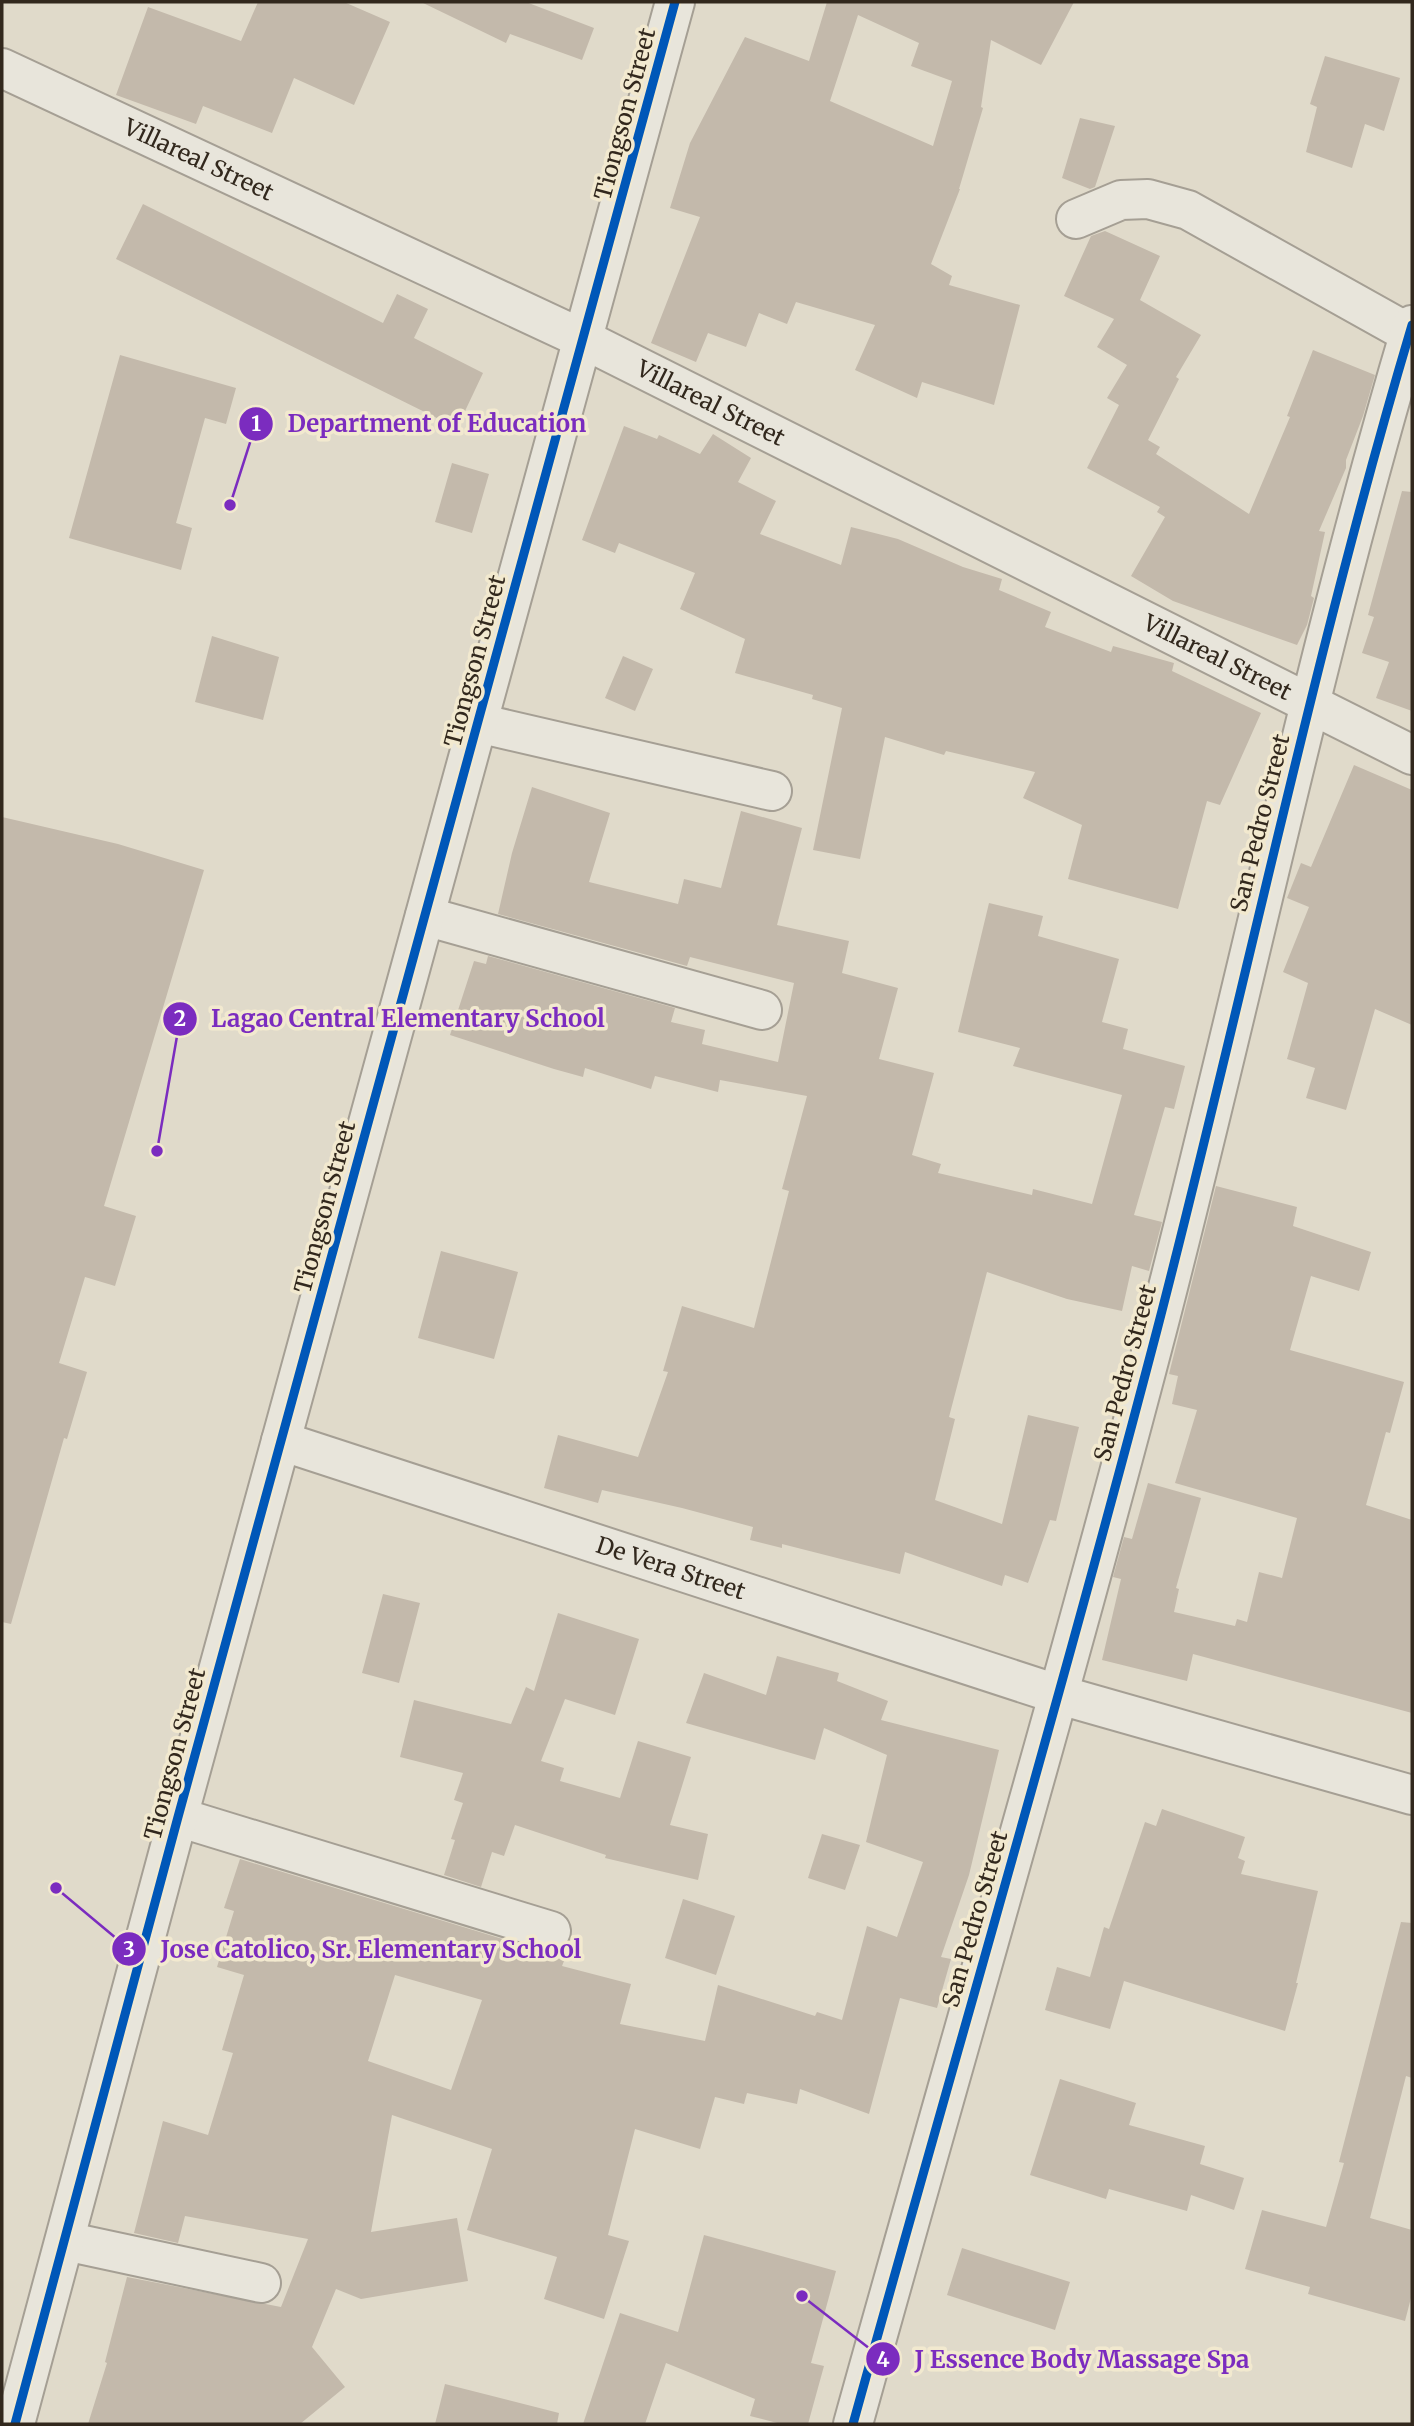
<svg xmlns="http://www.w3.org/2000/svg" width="1414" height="2426" font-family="Merriweather,serif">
  <rect width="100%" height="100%" fill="#e0daca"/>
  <path fill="#c3b9ab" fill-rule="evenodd" d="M 258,2 L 344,2 L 390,22 L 354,105 L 294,78 L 272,133 L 203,106 L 196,124 L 116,95 L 148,7 L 241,41 Z
    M 421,2 L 526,2 L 594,28 L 582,60 L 510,34 L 506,43 Z
    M 827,2 L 1074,2 L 1041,65 L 991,40 L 981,107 L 983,108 L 959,189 L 960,189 L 931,264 L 952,276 L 949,285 L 1020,305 L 994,405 L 922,382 L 917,398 L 855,370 L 875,325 L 796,302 L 787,324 L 759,313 L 746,347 L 708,333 L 696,362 L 651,343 L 700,217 L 670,208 L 690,143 L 745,37 L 809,61 ZM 858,15 L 919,43 L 911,66 L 952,81 L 933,146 L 830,101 Z
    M 1325,56 L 1400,78 L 1384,131 L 1365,124 L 1352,168 L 1306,152 L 1317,107 L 1310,104 Z
    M 1080,118 L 1115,126 L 1095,187 L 1090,189 L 1062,178 Z
    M 143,204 L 383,323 L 397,294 L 428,309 L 414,338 L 483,373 L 457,428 L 116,259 Z
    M 1105,231 L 1160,256 L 1140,300 L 1201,335 L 1176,377 L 1179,379 L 1148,440 L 1160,447 L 1156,454 L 1249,514 L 1290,417 L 1287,416 L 1313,350 L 1375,375 L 1363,416 L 1346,460 L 1346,468 L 1319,531 L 1325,532 L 1311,596 L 1314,598 L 1307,625 L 1297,645 L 1173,601 L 1131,576 L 1165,517 L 1157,512 L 1160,507 L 1087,468 L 1119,405 L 1107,398 L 1127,365 L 1097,347 L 1114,319 L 1064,296 L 1091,236 Z
    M 120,355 L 236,388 L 226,424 L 205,418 L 176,523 L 192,528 L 181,570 L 69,538 Z
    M 624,426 L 657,439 L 659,435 L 700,454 L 713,434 L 751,458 L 738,482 L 776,501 L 760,534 L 841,565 L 851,527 L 898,539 L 963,567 L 1002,579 L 999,590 L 1051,612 L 1045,627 L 1111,652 L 1113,646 L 1174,663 L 1172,671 L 1261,713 L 1220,805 L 1207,801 L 1178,909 L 1068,879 L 1082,825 L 1023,798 L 1035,772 L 946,751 L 944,755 L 885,737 L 860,859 L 813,850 L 842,708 L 812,699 L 813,695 L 735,673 L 745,639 L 680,609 L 695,573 L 619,543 L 615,553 L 582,540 Z
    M 452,463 L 489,474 L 472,533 L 435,522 Z
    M 1402,491 L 1412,492 L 1412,711 L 1376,698 L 1389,662 L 1362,653 L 1374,617 L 1368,615 Z
    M 212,636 L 279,657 L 263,720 L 195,702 Z
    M 623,656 L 653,669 L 635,711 L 605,698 Z
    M 1354,765 L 1412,790 L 1412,1025 L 1375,1009 L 1346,1110 L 1306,1098 L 1315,1068 L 1287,1059 L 1308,983 L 1283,972 L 1309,907 L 1287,898 L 1301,863 L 1311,867 Z
    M 532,787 L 610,813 L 589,882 L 678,904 L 684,879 L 721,888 L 741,811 L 802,828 L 777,925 L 849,941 L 842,973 L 898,988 L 879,1059 L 934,1073 L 912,1155 L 941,1164 L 938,1173 L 1032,1195 L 1033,1189 L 1092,1204 L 1122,1095 L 1013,1066 L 1020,1048 L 958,1032 L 989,903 L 1043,916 L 1038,936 L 1119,959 L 1102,1022 L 1128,1029 L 1123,1049 L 1185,1066 L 1174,1109 L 1165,1107 L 1134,1215 L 1162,1222 L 1149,1271 L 1132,1266 L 1122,1311 L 1067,1299 L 987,1272 L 949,1417 L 955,1419 L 935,1500 L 1002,1524 L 1028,1415 L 1079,1427 L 1056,1521 L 1050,1520 L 1028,1583 L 1005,1575 L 1002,1586 L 905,1552 L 900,1574 L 782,1544 L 782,1548 L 750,1540 L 753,1527 L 682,1508 L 602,1490 L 598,1503 L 544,1488 L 558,1435 L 638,1457 L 668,1372 L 663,1371 L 682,1306 L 754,1328 L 789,1191 L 782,1189 L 807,1096 L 720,1080 L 718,1092 L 655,1076 L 651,1089 L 585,1068 L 583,1077 L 554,1069 L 450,1035 L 474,961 L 486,964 L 488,956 L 675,1008 L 671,1022 L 705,1030 L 702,1044 L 778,1062 L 794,983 L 690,957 L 687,966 L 498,914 L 512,853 Z
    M 2,817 L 118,844 L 204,870 L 104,1206 L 136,1216 L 115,1286 L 85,1277 L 59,1363 L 87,1372 L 67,1439 L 64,1438 L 11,1624 L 2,1622 Z
    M 1216,1186 L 1297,1207 L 1293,1226 L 1371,1252 L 1359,1291 L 1311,1276 L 1290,1350 L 1404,1382 L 1390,1433 L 1386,1432 L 1366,1505 L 1412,1520 L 1412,1713 L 1193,1654 L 1187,1681 L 1102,1660 L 1121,1579 L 1113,1577 L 1124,1537 L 1132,1539 L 1148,1483 L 1201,1498 L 1176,1588 L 1179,1589 L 1174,1612 L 1235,1626 L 1237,1619 L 1247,1622 L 1259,1572 L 1282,1578 L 1297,1518 L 1175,1483 L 1197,1410 L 1172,1404 L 1178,1376 L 1169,1374 Z
    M 441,1251 L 518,1272 L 494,1359 L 418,1338 Z
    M 383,1594 L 420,1603 L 399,1683 L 362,1673 Z
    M 558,1613 L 639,1639 L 615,1715 L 565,1699 L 541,1761 L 564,1768 L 560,1781 L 620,1798 L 638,1741 L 691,1757 L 670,1825 L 708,1834 L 698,1880 L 605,1858 L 606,1855 L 515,1825 L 504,1856 L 492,1852 L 481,1887 L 444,1875 L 455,1840 L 451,1839 L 463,1803 L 454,1800 L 463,1773 L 400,1757 L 414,1700 L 511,1724 L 526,1687 L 534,1691 Z
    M 777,1656 L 839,1673 L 837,1681 L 888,1701 L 881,1720 L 999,1750 L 969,1875 L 941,1957 L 951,1959 L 937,2008 L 900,1998 L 869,2114 L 800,2089 L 797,2104 L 747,2093 L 744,2104 L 715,2097 L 700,2149 L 635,2129 L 608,2235 L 629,2241 L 604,2319 L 544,2299 L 557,2257 L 467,2230 L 492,2149 L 392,2115 L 371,2232 L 457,2218 L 468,2281 L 361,2299 L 336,2289 L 312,2347 L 345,2387 L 300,2424 L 88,2424 L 107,2363 L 105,2362 L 127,2277 L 281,2307 L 308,2239 L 185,2216 L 178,2243 L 134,2233 L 163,2121 L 208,2135 L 233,2053 L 222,2050 L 244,1975 L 217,1967 L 234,1911 L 224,1908 L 240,1859 L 545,1952 L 566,1956 L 562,1966 L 631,1984 L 620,2024 L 705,2041 L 718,1985 L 815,2016 L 817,2012 L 842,2020 L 867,1926 L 897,1937 L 923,1862 L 866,1842 L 887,1755 L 824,1728 L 815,1760 L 686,1723 L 704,1673 L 766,1695 ZM 395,1975 L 482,2000 L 451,2090 L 368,2061 Z
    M 1162,1809 L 1245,1837 L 1238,1858 L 1245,1861 L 1241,1874 L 1318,1891 L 1296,1983 L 1298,1983 L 1285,2031 L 1124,1981 L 1110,2029 L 1045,2010 L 1057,1967 L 1090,1977 L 1104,1927 L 1109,1929 L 1145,1822 L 1156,1826 Z
    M 822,1834 L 860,1845 L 845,1890 L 808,1878 Z
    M 683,1899 L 735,1916 L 716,1975 L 665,1958 Z
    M 1401,1922 L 1412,1923 L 1412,2078 L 1406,2076 L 1370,2218 L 1412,2230 L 1412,2294 L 1405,2321 L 1308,2294 L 1310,2287 L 1245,2269 L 1262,2210 L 1326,2227 L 1344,2163 L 1339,2162 Z
    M 1060,2079 L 1136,2103 L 1129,2125 L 1205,2146 L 1200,2164 L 1244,2178 L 1234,2210 L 1191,2195 L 1187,2211 L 1109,2189 L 1106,2199 L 1030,2175 Z
    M 704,2235 L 836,2271 L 811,2363 L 824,2366 L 808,2424 L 781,2424 L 750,2416 L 755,2399 L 666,2363 L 645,2424 L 583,2424 L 620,2313 L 678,2332 Z
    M 962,2248 L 1070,2282 L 1055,2330 L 947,2295 Z
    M 445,2384 L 559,2413 L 557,2424 L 435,2424 Z"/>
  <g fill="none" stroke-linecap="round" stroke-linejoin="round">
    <defs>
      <g id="minor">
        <path id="s1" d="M 2,68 L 583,339 L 1412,755"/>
        <path d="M 1076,219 L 1121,200 L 1148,199 L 1188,210 L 1410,334"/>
        <path d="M 478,723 L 772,791"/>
        <path d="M 425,916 L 762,1010"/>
        <path id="s2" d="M 281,1441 L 1060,1695 L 1412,1795"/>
        <path d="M 178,1817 L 551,1931"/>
        <path d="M 65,2241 L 261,2283"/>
        <path d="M 15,2424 L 178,1817 L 675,2"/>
        <path d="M 853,2424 C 954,2060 1061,1697 1157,1330 C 1244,996 1313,657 1412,325"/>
      </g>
    </defs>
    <use href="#minor" stroke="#a59f94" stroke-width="42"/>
    <use href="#minor" stroke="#e8e5db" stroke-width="38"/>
    <defs>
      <path id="cycleway" d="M 15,2424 L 178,1817 L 675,2
        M 853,2424 C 954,2060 1061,1697 1157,1330 C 1244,996 1313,657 1412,325"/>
    </defs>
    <use href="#cycleway" stroke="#f2e9cf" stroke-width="13"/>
    <use href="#cycleway" stroke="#0057b8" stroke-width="9"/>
  </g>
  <g text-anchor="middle" stroke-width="7" stroke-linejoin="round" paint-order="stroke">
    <g font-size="23" fill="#32281d" stroke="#f2e9cf">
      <text transform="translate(625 114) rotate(-75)" y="8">Tiongson Street</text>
      <text dy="8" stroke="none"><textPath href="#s1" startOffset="217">Villareal Street</textPath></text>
      <text dy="8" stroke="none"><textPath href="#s1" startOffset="784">Villareal Street</textPath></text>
      <text dy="8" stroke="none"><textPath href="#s1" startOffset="1351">Villareal Street</textPath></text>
      <text transform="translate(475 661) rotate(-75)" y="8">Tiongson Street</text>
      <text transform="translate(1260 823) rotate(-76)" y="8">San Pedro Street</text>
      <text transform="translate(325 1207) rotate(-75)" y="8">Tiongson Street</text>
      <text transform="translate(1125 1373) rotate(-75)" y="8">San Pedro Street</text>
      <text dy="8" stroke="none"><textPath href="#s2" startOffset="410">De Vera Street</textPath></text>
      <text transform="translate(175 1754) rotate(-75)" y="8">Tiongson Street</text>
      <text transform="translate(975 1919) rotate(-74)" y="8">San Pedro Street</text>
    </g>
  </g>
  <path fill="none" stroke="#7b2cbf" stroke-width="2.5" d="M230 505L256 424M157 1151L180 1019M56 1888L129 1949M802 2296L883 2359"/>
  <g fill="#7b2cbf" stroke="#f2e9cf" stroke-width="2.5">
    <circle cx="230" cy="505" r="7"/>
    <circle cx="157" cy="1151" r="7"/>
    <circle cx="56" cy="1888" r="7"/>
    <circle cx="802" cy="2296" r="7"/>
    <circle cx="256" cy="424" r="18"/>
    <circle cx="180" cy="1019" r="18"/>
    <circle cx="129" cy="1949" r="18"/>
    <circle cx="883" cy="2359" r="18"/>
  </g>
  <g font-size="21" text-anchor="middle" font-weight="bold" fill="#fff">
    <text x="256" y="431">1</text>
    <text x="180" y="1026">2</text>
    <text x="129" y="1957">3</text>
    <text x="883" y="2367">4</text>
  </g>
  <g font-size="24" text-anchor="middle" font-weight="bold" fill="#7b2cbf" stroke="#f2e9cf" stroke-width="7" stroke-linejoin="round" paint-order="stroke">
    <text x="437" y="432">Department of Education</text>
    <text x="408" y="1027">Lagao Central Elementary School</text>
    <text x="371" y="1958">Jose Catolico, Sr. Elementary School</text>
    <text x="1082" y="2368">J Essence Body Massage Spa</text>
  </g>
  <rect width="1414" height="2426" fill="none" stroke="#32281d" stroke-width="7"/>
</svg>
